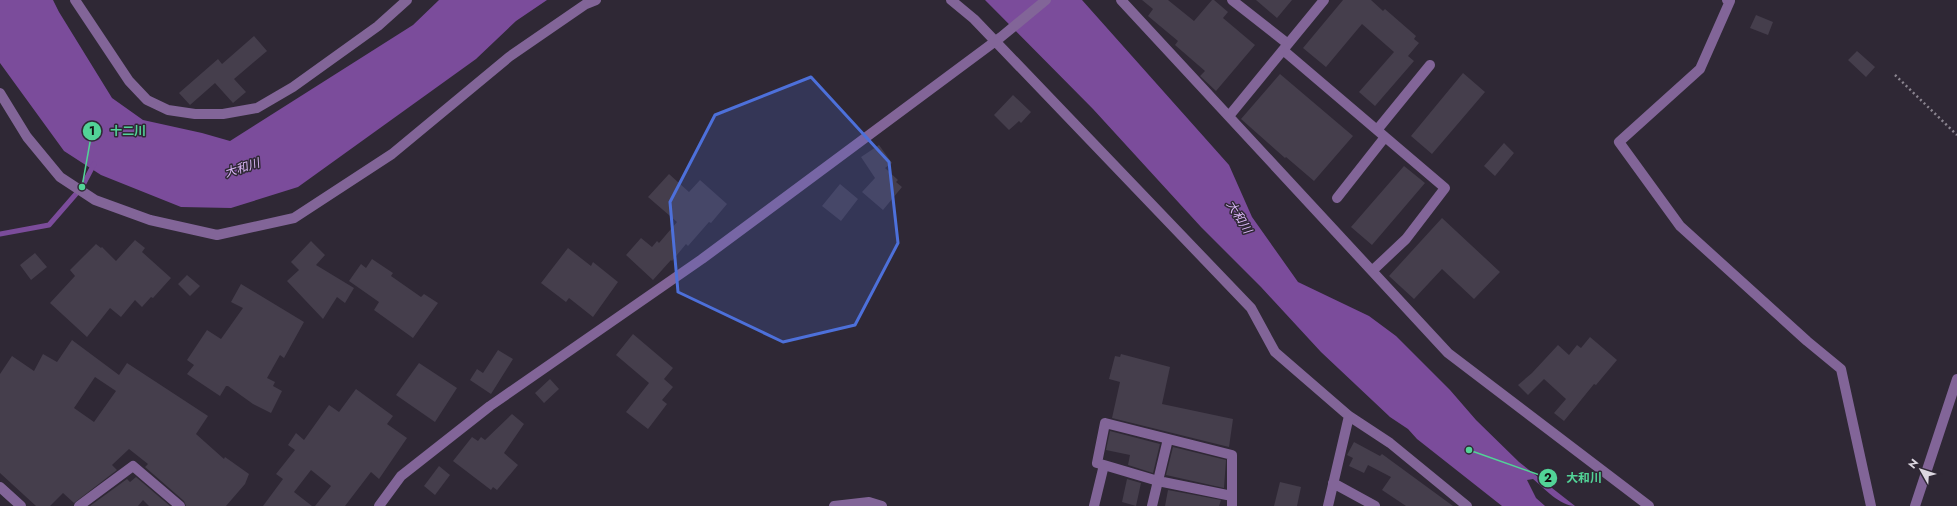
<svg xmlns="http://www.w3.org/2000/svg" width="1957" height="506" font-family="Jost,'Noto Sans JP',sans-serif">
  <rect width="100%" height="100%" fill="#2f2835"/>
  <path fill="#7b4c9b" d="M 0,0 L 53,0 L 59,12 L 112,98 L 143,120 L 202,133 L 230,141 L 413,25 L 439,0 L 547,0 L 516,21 L 476,59 L 298,187 L 231,208 L 181,207 L 101,175 L 64,151 L 0,63 Z
    M 985,0 L 1082,0 L 1229,165 L 1252,217 L 1298,282 L 1369,316 L 1396,336 L 1450,390 L 1476,420 L 1519,462 L 1575,506 C 1560,506 1544,488 1533,479 L 1527,480 L 1536,498 L 1545,506 L 1502,506 L 1417,439 L 1408,429 L 1390,417 L 1321,352 L 1261,287 L 1201,227 L 1093,109 Z"/>
  <g fill="none" stroke-linecap="round" stroke-linejoin="round">
    <path stroke="#7b4c9b" stroke-width="5" d="M 0,234 L 49,225 L 82,187 L 94,164"/>
  </g>
  <path fill="#453e4c" fill-rule="evenodd" d="M 1142,0 L 1168,0 L 1194,21 L 1212,0 L 1214,0 L 1228,12 L 1223,18 L 1255,45 L 1216,91 L 1200,76 L 1205,71 L 1175,45 L 1178,41 L 1148,16 L 1153,9 Z
    M 1256,0 L 1292,0 L 1277,18 Z
    M 1343,0 L 1371,0 L 1383,11 L 1385,9 L 1416,36 L 1414,39 L 1419,43 L 1408,56 L 1414,61 L 1375,106 L 1359,92 L 1394,52 L 1362,24 L 1326,67 L 1303,48 Z
    M 1756,15 L 1773,22 L 1768,35 L 1750,28 Z
    M 254,36 L 267,51 L 234,79 L 246,92 L 233,103 L 215,83 L 190,105 L 179,93 L 218,59 L 222,64 Z
    M 1857,51 L 1875,67 L 1866,77 L 1848,60 Z
    M 1463,73 L 1485,92 L 1432,154 L 1411,136 Z
    M 1280,74 L 1353,136 L 1314,181 L 1286,157 L 1285,158 L 1241,119 Z
    M 1013,95 L 1031,112 L 1021,123 L 1019,121 L 1009,130 L 994,115 Z
    M 1504,143 L 1514,153 L 1495,176 L 1484,166 Z
    M 879,145 L 892,163 L 885,168 L 898,180 L 896,182 L 902,187 L 883,210 L 862,192 L 875,178 L 861,157 Z
    M 1404,166 L 1425,183 L 1372,245 L 1351,227 Z
    M 669,174 L 689,192 L 700,180 L 727,204 L 711,223 L 709,222 L 688,246 L 686,244 L 672,261 L 671,260 L 653,280 L 626,255 L 641,238 L 652,247 L 657,241 L 659,243 L 677,222 L 648,197 Z
    M 840,184 L 858,199 L 841,221 L 822,206 Z
    M 1442,218 L 1500,272 L 1474,299 L 1442,269 L 1414,299 L 1389,276 Z
    M 135,240 L 145,248 L 142,252 L 171,278 L 153,298 L 151,297 L 142,307 L 135,300 L 121,317 L 110,308 L 87,337 L 50,303 L 75,276 L 70,270 L 96,244 L 101,248 L 102,247 L 116,261 Z
    M 311,241 L 325,255 L 316,265 L 354,288 L 345,303 L 337,297 L 323,319 L 287,281 L 299,270 L 291,262 Z
    M 568,248 L 591,266 L 593,262 L 618,282 L 593,317 L 569,298 L 566,302 L 541,283 Z
    M 35,253 L 47,267 L 31,280 L 20,265 Z
    M 372,259 L 393,273 L 391,276 L 421,297 L 424,294 L 438,303 L 413,338 L 374,310 L 379,302 L 349,281 L 361,264 L 366,268 Z
    M 187,275 L 200,286 L 190,296 L 178,284 Z
    M 241,284 L 304,322 L 284,358 L 280,355 L 267,378 L 275,382 L 273,386 L 282,391 L 271,413 L 253,404 L 228,386 L 226,386 L 220,396 L 187,374 L 194,365 L 187,360 L 207,330 L 221,339 L 243,308 L 231,302 Z
    M 633,334 L 673,368 L 664,379 L 673,387 L 662,400 L 667,404 L 648,429 L 626,412 L 649,383 L 616,355 Z
    M 1590,337 L 1617,360 L 1596,385 L 1594,384 L 1564,421 L 1554,413 L 1566,399 L 1544,379 L 1528,395 L 1518,385 L 1532,373 L 1558,345 L 1569,355 L 1577,345 L 1581,348 Z
    M 72,340 L 119,375 L 127,363 L 208,416 L 196,434 L 224,459 L 225,457 L 249,474 L 245,484 L 226,506 L 186,506 L 184,501 L 145,467 L 148,464 L 129,449 L 112,465 L 117,470 L 74,503 L 63,493 L 50,506 L 36,506 L 0,473 L 0,374 L 12,356 L 34,371 L 43,354 L 57,362 ZM 95,377 L 116,391 L 94,422 L 74,408 Z
    M 498,350 L 513,359 L 491,394 L 470,380 L 477,369 L 483,373 Z
    M 1121,354 L 1170,367 L 1162,404 L 1233,419 L 1229,447 L 1112,418 L 1120,382 L 1109,379 L 1115,356 L 1120,357 Z
    M 419,363 L 457,388 L 435,422 L 396,395 Z
    M 550,379 L 559,389 L 544,403 L 535,393 Z
    M 356,389 L 393,416 L 387,424 L 407,438 L 379,479 L 371,472 L 345,506 L 315,506 L 331,486 L 311,470 L 294,492 L 312,506 L 263,506 L 283,479 L 276,474 L 295,450 L 288,445 L 296,433 L 304,440 L 329,405 L 339,412 Z
    M 512,414 L 524,424 L 504,453 L 518,465 L 497,490 L 493,487 L 491,490 L 453,461 L 472,437 L 478,441 L 481,437 L 485,440 Z
    M 1110,431 L 1160,444 L 1153,473 L 1128,465 L 1130,455 L 1106,450 Z
    M 1354,442 L 1380,456 L 1382,454 L 1453,506 L 1406,506 L 1382,490 L 1391,477 L 1368,465 L 1364,473 L 1349,466 L 1353,458 L 1347,455 Z
    M 1173,447 L 1226,460 L 1224,488 L 1166,475 Z
    M 439,466 L 450,475 L 435,495 L 424,486 Z
    M 136,477 L 170,506 L 149,506 L 143,500 L 138,506 L 90,506 L 127,479 L 130,482 Z
    M 1127,479 L 1141,483 L 1136,506 L 1122,502 Z
    M 1280,482 L 1301,487 L 1297,506 L 1274,506 Z
    M 1168,490 L 1221,500 L 1219,506 L 1165,506 Z"/>
  <g fill="none" stroke-linecap="round" stroke-linejoin="round">
    <path stroke="#8b8590" stroke-width="2.5" stroke-dasharray="2 3" stroke-linecap="butt" d="M 1895,75 L 1957,135"/>
    <path stroke="#826598" stroke-width="10" d="M 75,0 L 129,81 L 147,100 L 168,110 L 195,114 L 223,114 L 257,108 L 293,87 L 378,26 L 407,0
      M 951,0 L 974,19 L 1251,308 L 1275,352 L 1349,416 L 1390,443 L 1467,506
      M 1121,0 L 1448,353 L 1649,506
      M 1232,0 L 1288,44
      M 1727,0 L 1730,1 L 1700,69 L 1619,142 L 1680,226 L 1807,341 L 1841,369 L 1871,506
      M 1283,50 L 1445,188 L 1406,239 L 1372,271
      M 0,93 L 27,137 L 60,177 L 95,200 L 150,220 L 217,235 L 294,218 L 392,154 L 509,57 L 586,4 L 596,0
      M 1229,116 L 1324,0
      M 1377,130 L 1430,65
      M 1337,198 L 1385,137
      M 1104,465 L 1097,463 L 1105,423 L 1232,455 L 1232,496
      M 1333,483 L 1375,506
      M 0,487 L 21,506
      M 79,506 L 133,466 L 180,506
      M 379,506 L 401,476 L 490,406 L 702,259 L 1001,37 L 1046,0
      M 834,506 L 869,502 L 882,506
      M 1094,506 L 1104,465 L 1158,481 L 1232,496 L 1232,506
      M 1152,506 L 1168,439
      M 1328,506 L 1349,416
      M 1915,506 L 1957,379"/>
  </g>
  <path fill="#4d70da" fill-opacity="0.2" stroke="#4d70da" stroke-width="3" stroke-linejoin="round" d="M 811,77 L 889,162 L 898,243 L 855,325 L 783,342 L 678,292 L 670,202 L 715,115 Z"/>
  <g text-anchor="middle" stroke-width="3" stroke-linejoin="round" paint-order="stroke">
    <g font-size="12" font-style="italic" fill="#dab6f6" stroke="#2f2835">
      <text transform="translate(242 168) rotate(-18)" y="4">大和川</text>
      <text transform="translate(1239 217) rotate(58)" y="4">大和川</text>
    </g>
  </g>
  <path fill="none" stroke="#52d397" stroke-width="1.5" d="M82 187L92 131M1469 450L1548 478"/>
  <g fill="#52d397" stroke="#2f2835" stroke-width="1.5">
    <circle cx="82" cy="187" r="4"/>
    <circle cx="1469" cy="450" r="4"/>
    <circle cx="92" cy="131" r="10"/>
    <circle cx="1548" cy="478" r="10"/>
  </g>
  <g font-size="12" text-anchor="middle" font-weight="bold" fill="#111">
    <text x="92" y="135">1</text>
    <text x="1548" y="482">2</text>
  </g>
  <g font-size="12" text-anchor="middle" font-weight="bold" fill="#52d397" stroke="#2f2835" stroke-width="3" stroke-linejoin="round" paint-order="stroke">
    <text x="128" y="135">十二川</text>
    <text x="1584" y="482">大和川</text>
  </g>
  <g transform="translate(1921 470) rotate(309)" stroke="#2f2835" stroke-width="3" paint-order="stroke">
  <path d="M0-3L7 15L0 10L-7 15Z" fill="#dcd7e0"/>
  <text y="-6" font-size="11" font-weight="bold" text-anchor="middle" fill="#dcd7e0">N</text>
  </g>
</svg>
